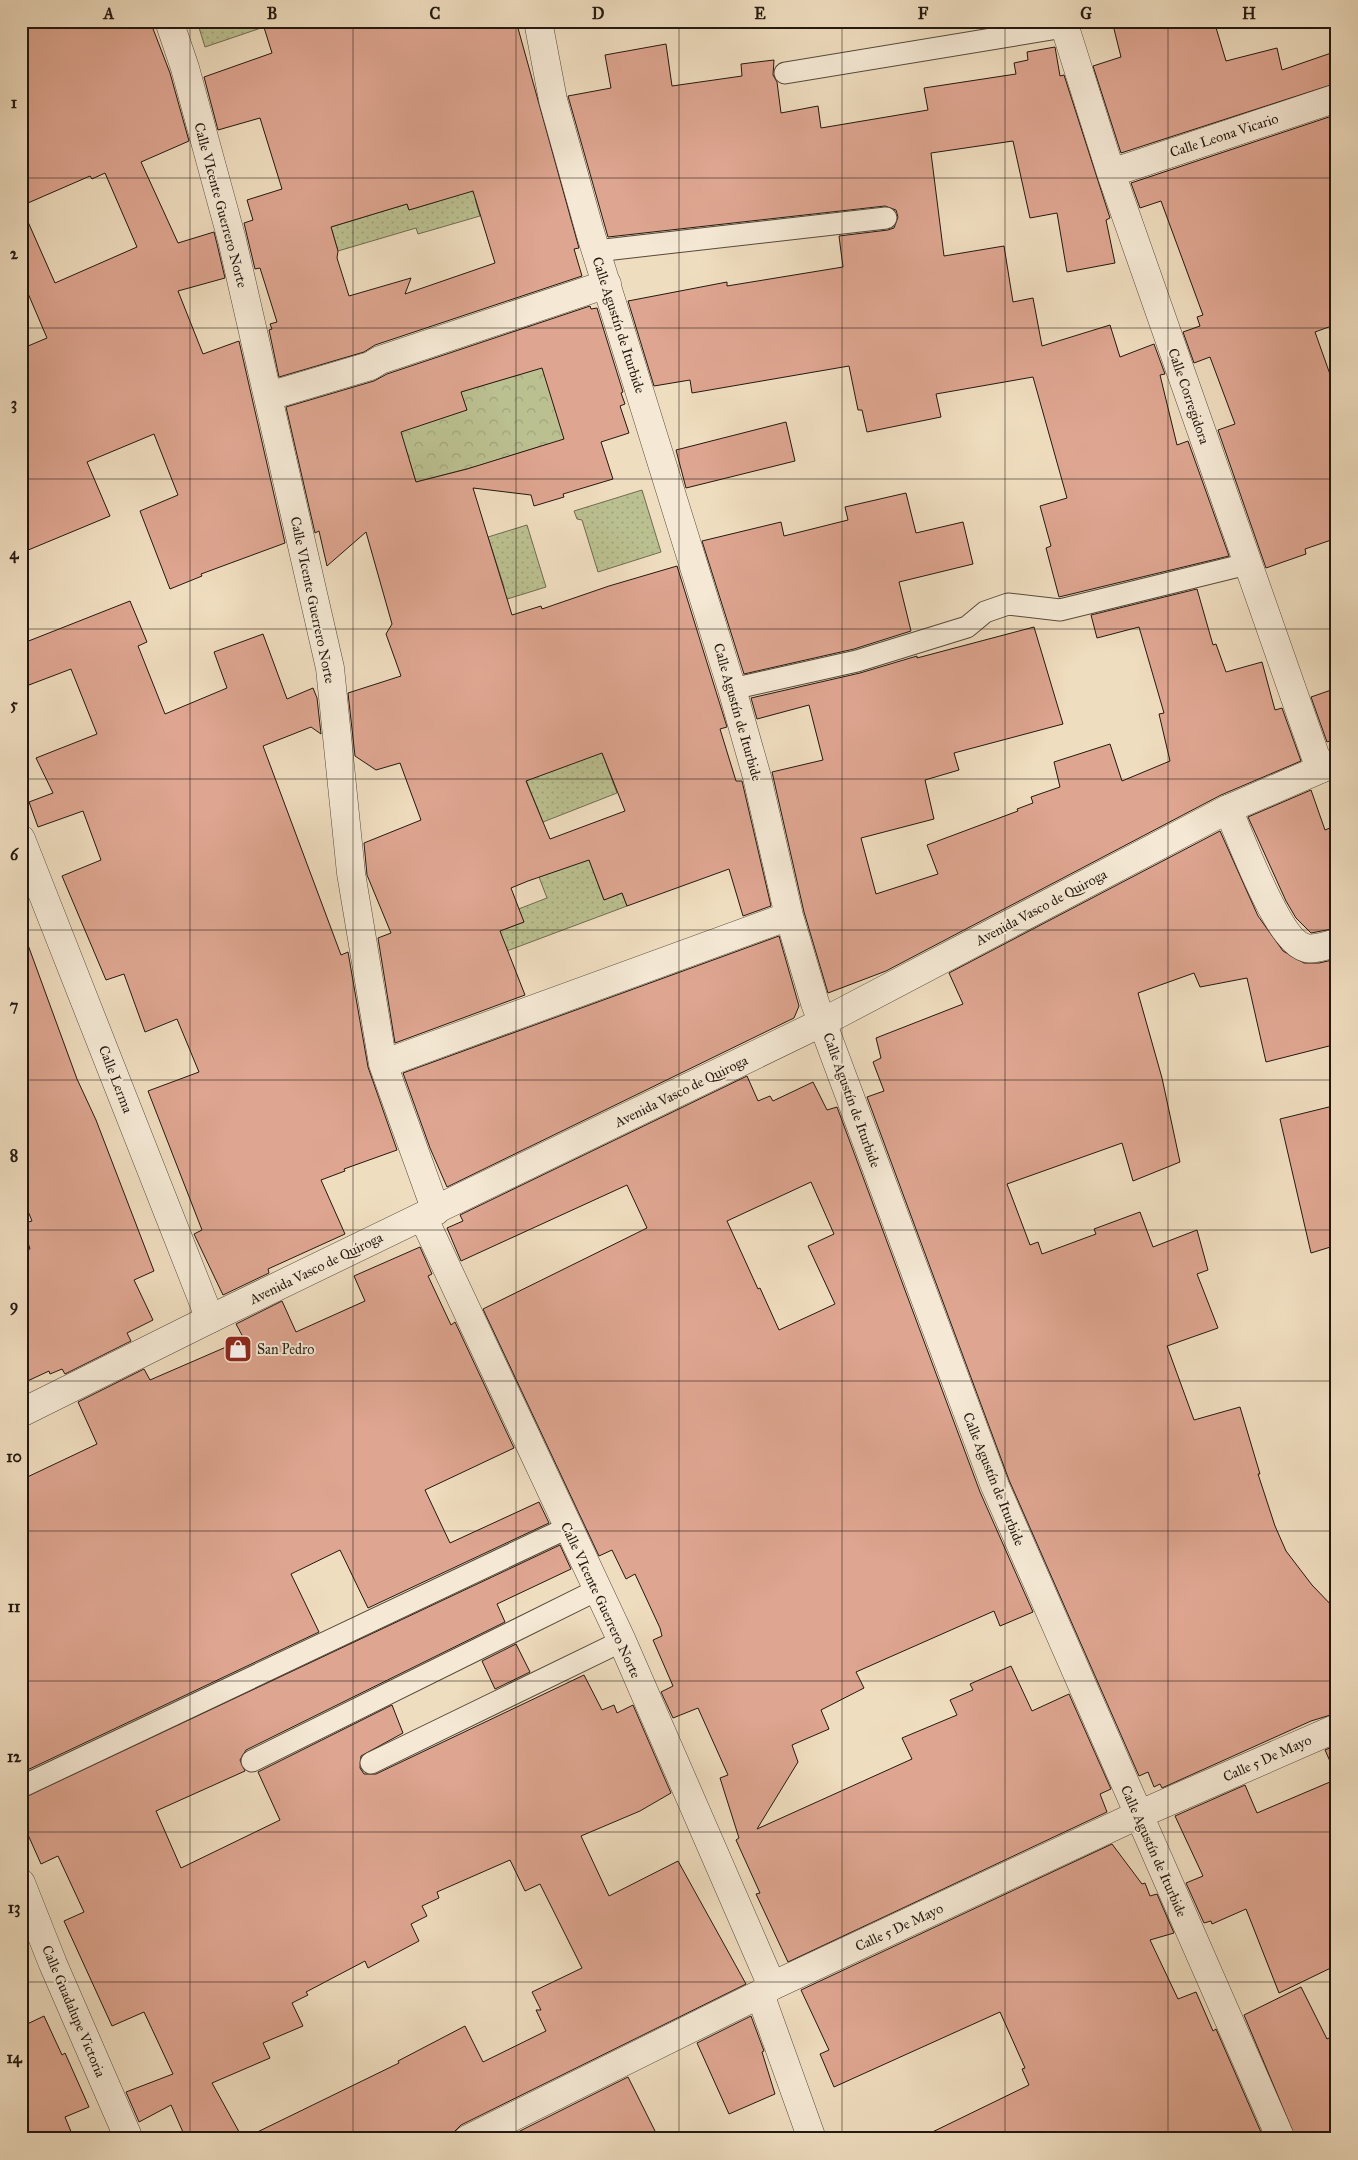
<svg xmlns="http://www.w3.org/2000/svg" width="1358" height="2160" font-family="'IM FELL Great Primer',serif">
  <defs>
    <pattern id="grass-dots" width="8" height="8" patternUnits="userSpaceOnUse" patternTransform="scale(1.25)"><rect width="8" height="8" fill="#bbc090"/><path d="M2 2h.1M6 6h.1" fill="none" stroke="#a0a47b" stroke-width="1.8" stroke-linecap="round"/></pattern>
    <pattern id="park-crowns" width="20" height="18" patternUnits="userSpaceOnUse" patternTransform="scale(1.25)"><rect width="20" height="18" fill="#bbc090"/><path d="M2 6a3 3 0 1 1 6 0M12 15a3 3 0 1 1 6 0" fill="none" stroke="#a0a47b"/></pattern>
  </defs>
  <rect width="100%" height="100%" fill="#efddbf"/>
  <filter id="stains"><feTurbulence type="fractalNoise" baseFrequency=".004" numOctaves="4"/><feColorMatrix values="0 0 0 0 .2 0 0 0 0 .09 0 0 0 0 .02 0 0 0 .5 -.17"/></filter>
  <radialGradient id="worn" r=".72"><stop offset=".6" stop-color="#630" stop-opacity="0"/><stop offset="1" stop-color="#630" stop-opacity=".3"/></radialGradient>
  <path fill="url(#grass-dots)" stroke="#6f6c50" d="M 197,21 L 262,21 L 264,27 L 205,47 Z
    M 430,171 L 508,189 L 475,199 L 480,216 L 418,234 L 416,228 L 338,251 L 331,227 L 407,204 L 409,210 L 439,201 Z
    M 642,490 L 661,552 L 598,572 L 582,520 L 577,519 L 574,511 Z
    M 527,525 L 546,587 L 504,600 L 504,587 L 488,537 Z
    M 601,750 L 617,793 L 543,822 L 526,780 Z
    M 589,859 L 604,900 L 622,893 L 627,906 L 488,958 L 502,921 L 505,929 L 524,922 L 516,910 L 547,898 L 539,877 Z"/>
  <path fill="url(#park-crowns)" stroke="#6f6c50" d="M 549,365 L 568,452 L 548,444 L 478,466 L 416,482 L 399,428 L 461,392 Z"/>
  <path fill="#dea590" stroke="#231910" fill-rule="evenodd" d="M 21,21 L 150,21 L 170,73 L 189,141 L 141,162 L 178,243 L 214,232 L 217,244 L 225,278 L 178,291 L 203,354 L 239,341 L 285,543 L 201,574 L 202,576 L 170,589 L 140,511 L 178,495 L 154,434 L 87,462 L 110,516 L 21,553 L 21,349 L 47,338 L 21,277 ZM 105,173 L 137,247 L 55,283 L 21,206 L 90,176 L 92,179 Z
    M 262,21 L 516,21 L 579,248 L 574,249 L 582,276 L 375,345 L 364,352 L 279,377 L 269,330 L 272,329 L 270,324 L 277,322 L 260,268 L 255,269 L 244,223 L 253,220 L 247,200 L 282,189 L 260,118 L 218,130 L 204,77 L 272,53 ZM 473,191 L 495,263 L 405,294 L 411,278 L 349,296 L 337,258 L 338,251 L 331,227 L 407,204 L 409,210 Z
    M 1112,21 L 1214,21 L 1226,61 L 1277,48 L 1282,70 L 1337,51 L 1337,83 L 1121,153 L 1093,66 L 1121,57 Z
    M 666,44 L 672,86 L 742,76 L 741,64 L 774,60 L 773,75 L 777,82 L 781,113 L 818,106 L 821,128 L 928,110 L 924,88 L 1016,74 L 1014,63 L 1028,60 L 1027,52 L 1055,47 L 1060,76 L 1064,75 L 1110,218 L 1106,220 L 1115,263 L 1067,272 L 1057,213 L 1030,218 L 1013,141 L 931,153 L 944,256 L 1004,246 L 1013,302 L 1033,298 L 1042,346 L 1110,325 L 1120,357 L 1154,344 L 1165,374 L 1160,375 L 1177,445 L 1188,441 L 1229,556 L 1059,597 L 1046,548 L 1051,546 L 1040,506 L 1067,498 L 1033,377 L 936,394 L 941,417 L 867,432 L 862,410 L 858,410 L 849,366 L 692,393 L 690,380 L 654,386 L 628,301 L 727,282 L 727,286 L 843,267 L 839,236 L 888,230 L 894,228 L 898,217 L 896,210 L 885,206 L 608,237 L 568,96 L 611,88 L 605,55 Z
    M 1335,115 L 1337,121 L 1337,324 L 1315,332 L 1337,394 L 1337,538 L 1305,549 L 1306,554 L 1266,568 L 1218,430 L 1235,424 L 1210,357 L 1194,363 L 1183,332 L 1200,326 L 1197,317 L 1203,315 L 1161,201 L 1140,208 L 1131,183 Z
    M 590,306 L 591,309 L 597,308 L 623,392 L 621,393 L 625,404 L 620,406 L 629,433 L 601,442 L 613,479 L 563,494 L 564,497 L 534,506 L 531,495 L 473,488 L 512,615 L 541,606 L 542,609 L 609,586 L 677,566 L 727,727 L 720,729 L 736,781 L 742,781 L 771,906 L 743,916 L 729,869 L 627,906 L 622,893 L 604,900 L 589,860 L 528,881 L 511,888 L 524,922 L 500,931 L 525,995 L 395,1043 L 378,938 L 391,933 L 367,875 L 364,843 L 421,820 L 400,763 L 376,770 L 355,756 L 348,693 L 401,676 L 386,634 L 392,624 L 366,532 L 327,566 L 319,531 L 315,533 L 286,407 L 374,381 L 387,374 ZM 542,368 L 564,439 L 467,469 L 416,482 L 401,432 L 467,410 L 461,392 ZM 602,753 L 625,811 L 550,839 L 526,781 Z
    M 786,422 L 795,461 L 686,488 L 676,450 Z
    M 906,493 L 916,533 L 963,522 L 973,564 L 899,582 L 911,631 L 854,649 L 744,674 L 702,541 L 781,522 L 784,536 L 848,520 L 845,507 Z
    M 1197,589 L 1213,645 L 1216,644 L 1226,672 L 1262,662 L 1275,710 L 1282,708 L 1301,761 L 1221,795 L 886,971 L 828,993 L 804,912 L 772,772 L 823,760 L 809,705 L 757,719 L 751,698 L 860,673 L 917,656 L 917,658 L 1034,627 L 1063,724 L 954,753 L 959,770 L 925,780 L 934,819 L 861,838 L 876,894 L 938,874 L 927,845 L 1018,811 L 1017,809 L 1033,803 L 1031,797 L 1060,787 L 1054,762 L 1110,744 L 1122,781 L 1170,761 L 1159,714 L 1164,713 L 1139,627 L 1097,638 L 1091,615 Z
    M 130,601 L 147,642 L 138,646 L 165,714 L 227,688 L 214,652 L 263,634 L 287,699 L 313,688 L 317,698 L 321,734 L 311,727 L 263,746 L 341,955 L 348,952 L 368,1067 L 397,1150 L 344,1169 L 345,1171 L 321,1180 L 345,1234 L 268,1269 L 269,1273 L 223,1295 L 194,1234 L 202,1230 L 148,1091 L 199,1072 L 177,1019 L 145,1032 L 124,974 L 106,980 L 62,876 L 101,860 L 83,811 L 38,827 L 29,802 L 53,793 L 36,758 L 97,734 L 71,669 L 21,688 L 21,644 Z
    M 1337,688 L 1337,738 L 1327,742 L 1311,697 Z
    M 1311,790 L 1325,830 L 1337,825 L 1337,928 L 1311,933 L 1296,918 L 1286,901 L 1248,817 Z
    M 1220,831 L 1258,916 L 1283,951 L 1304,963 L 1319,963 L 1337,959 L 1337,1044 L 1266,1062 L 1247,978 L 1200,987 L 1194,973 L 1138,993 L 1162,1078 L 1180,1162 L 1133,1181 L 1122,1143 L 1007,1184 L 1030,1245 L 1038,1242 L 1042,1254 L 1096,1234 L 1094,1229 L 1140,1212 L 1153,1247 L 1197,1230 L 1208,1270 L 1197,1274 L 1218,1328 L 1167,1346 L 1194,1420 L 1240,1407 L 1260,1474 L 1258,1474 L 1275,1526 L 1286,1551 L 1312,1585 L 1337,1611 L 1337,1713 L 1311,1721 L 1162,1788 L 1160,1784 L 1154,1787 L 1148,1772 L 1139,1776 L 1009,1480 L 867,1097 L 884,1091 L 873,1062 L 881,1058 L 876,1038 L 963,1004 L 949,973 Z
    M 24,934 L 77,1079 L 96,1120 L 154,1271 L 134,1280 L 153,1320 L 127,1333 L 131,1341 L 65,1374 L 62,1369 L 50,1374 L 49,1371 L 21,1384 L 21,1253 L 30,1249 L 22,1224 L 32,1221 L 21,1194 L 21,935 Z
    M 779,936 L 799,1006 L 794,1018 L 447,1187 L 430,1148 L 403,1073 Z
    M 747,1076 L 758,1101 L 770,1096 L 773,1101 L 813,1082 L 827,1110 L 837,1107 L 980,1492 L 1033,1612 L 1000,1626 L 994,1611 L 856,1672 L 864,1688 L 821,1710 L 829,1729 L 792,1745 L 798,1762 L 757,1829 L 912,1759 L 902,1738 L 957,1715 L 950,1700 L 973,1690 L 970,1684 L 1011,1666 L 1032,1711 L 1069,1694 L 1111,1789 L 1100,1794 L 1107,1812 L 788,1962 L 756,1894 L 760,1893 L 736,1840 L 739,1838 L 720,1778 L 728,1775 L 698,1708 L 673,1718 L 661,1692 L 673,1686 L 653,1640 L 662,1636 L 660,1628 L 635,1574 L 626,1579 L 612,1550 L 599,1556 L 483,1309 L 647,1228 L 627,1185 L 461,1261 L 447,1228 L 463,1221 L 460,1215 ZM 811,1182 L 834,1234 L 808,1246 L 835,1304 L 779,1330 L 760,1288 L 758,1289 L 727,1221 Z
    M 1337,1105 L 1337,1245 L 1311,1253 L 1280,1119 Z
    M 420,1247 L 432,1274 L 428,1276 L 451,1325 L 455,1322 L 514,1448 L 425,1490 L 450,1543 L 539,1502 L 549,1523 L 368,1608 L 340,1550 L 291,1574 L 319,1632 L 21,1773 L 21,1480 L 97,1444 L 78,1402 L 144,1369 L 150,1380 L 233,1344 L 232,1342 L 243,1337 L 236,1324 L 282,1301 L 296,1332 L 365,1301 L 354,1276 Z
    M 560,1545 L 571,1569 L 497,1604 L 505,1622 L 246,1750 L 240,1760 L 245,1771 L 156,1811 L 181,1868 L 280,1820 L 258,1772 L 392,1705 L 403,1733 L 361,1756 L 360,1768 L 364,1774 L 376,1774 L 584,1675 L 602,1710 L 614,1705 L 617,1713 L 633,1705 L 671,1793 L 640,1811 L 581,1836 L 609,1896 L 678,1861 L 746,1984 L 461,2125 L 455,2131 L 452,2139 L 243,2139 L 399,2063 L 398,2061 L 465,2026 L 483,2062 L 546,2031 L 536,2010 L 541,2010 L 532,1992 L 582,1968 L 540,1884 L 525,1891 L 510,1860 L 437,1892 L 439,1898 L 422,1906 L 427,1916 L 411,1924 L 419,1941 L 368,1968 L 365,1961 L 306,1992 L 308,1995 L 292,2003 L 303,2026 L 263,2043 L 270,2058 L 212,2083 L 243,2139 L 186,2139 L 171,2105 L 139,2122 L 126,2092 L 173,2074 L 144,2012 L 112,2026 L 64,1921 L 84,1912 L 58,1856 L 41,1864 L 21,1819 L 21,1799 Z
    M 516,1644 L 530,1672 L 495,1689 L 482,1661 Z
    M 1337,1745 L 1337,1777 L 1325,1750 Z
    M 1337,1779 L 1337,1965 L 1279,1993 L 1246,1909 L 1212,1924 L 1211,1921 L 1204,1923 L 1186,1883 L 1203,1876 L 1175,1816 L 1245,1785 L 1257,1813 Z
    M 1112,1844 L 1142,1884 L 1145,1883 L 1150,1896 L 1157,1894 L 1174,1933 L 1150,1940 L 1178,1999 L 1196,1992 L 1213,2031 L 1216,2029 L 1264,2139 L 918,2139 L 1029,2085 L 1022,2069 L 1025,2068 L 1000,2012 L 834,2087 L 820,2054 L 829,2050 L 801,1990 Z
    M 1301,1987 L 1327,2039 L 1337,2034 L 1337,2139 L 1296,2139 L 1244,2015 Z
    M 44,2016 L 62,2055 L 65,2053 L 89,2107 L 65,2117 L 74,2139 L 21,2139 L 21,2027 Z
    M 751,2016 L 764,2051 L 762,2052 L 775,2094 L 729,2114 L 697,2043 Z
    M 628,2077 L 659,2139 L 504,2139 Z"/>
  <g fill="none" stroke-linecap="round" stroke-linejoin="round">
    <defs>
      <path id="service" d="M 785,73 L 1064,27
        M 596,251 L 886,218
        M 732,689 L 857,661 L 967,627 L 985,612 L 1008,604 L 1060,610 L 1247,564
        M 252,1761 L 597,1590
        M 371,1763 L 622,1641
        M 21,1787 L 567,1528"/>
      <path id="minor" d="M 169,21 L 185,68 L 232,240 L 330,668 L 351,873 L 383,1064 L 436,1211
        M 538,21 L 553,100 L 590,232 L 732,689 L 757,777 L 789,916 L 815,1003 L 995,1486 L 1281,2139
        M 1063,21 L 1111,173 L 1320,769
        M 1111,173 L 1337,98
        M 269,396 L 370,366 L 380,360 L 607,284
        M 1228,809 C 1240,836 1278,942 1306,948 C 1314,950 1328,945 1337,943
        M 21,839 L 210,1319
        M 383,1064 L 789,916
        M 423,1217 L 622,1641 L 772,1986
        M 21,1883 L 53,1964 L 129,2139
        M 760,1994 L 812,2139
        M 468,2139 L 760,1994 L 772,1986 L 1138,1815 L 1337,1728"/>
      <path id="tertiary" d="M 21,1413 L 210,1319 L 823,1022 L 1228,809 L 1337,762"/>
    </defs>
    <use href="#service" stroke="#564a3c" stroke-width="23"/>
    <use href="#minor" stroke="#564a3c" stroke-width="29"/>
    <use href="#tertiary" stroke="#564a3c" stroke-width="29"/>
    <use href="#service" stroke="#f5e9d5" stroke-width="21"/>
    <use href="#minor" stroke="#f5e9d5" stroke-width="28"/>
    <use href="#tertiary" stroke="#f5e9d5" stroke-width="28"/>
  </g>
  <path fill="none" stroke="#231910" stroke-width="1" stroke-opacity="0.55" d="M 190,21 L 190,2139M 353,21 L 353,2139M 516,21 L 516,2139M 679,21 L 679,2139M 842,21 L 842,2139M 1005,21 L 1005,2139M 1168,21 L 1168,2139M 21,178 L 1337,178M 21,328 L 1337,328M 21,479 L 1337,479M 21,629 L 1337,629M 21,779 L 1337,779M 21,930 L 1337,930M 21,1080 L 1337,1080M 21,1230 L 1337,1230M 21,1381 L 1337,1381M 21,1531 L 1337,1531M 21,1681 L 1337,1681M 21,1832 L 1337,1832M 21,1982 L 1337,1982"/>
  <defs>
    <symbol id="shop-square" viewBox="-11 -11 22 22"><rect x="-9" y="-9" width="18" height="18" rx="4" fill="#8f2418" stroke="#f5e9d5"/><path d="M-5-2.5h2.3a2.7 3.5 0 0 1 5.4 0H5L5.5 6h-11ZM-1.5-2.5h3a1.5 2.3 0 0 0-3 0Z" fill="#fff"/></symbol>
  </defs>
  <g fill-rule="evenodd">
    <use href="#shop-square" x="222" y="1333" width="32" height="32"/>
  </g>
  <g text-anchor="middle" stroke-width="4" stroke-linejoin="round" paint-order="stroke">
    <g font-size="14" fill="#231910" stroke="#f5e9d5">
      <text transform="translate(1224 135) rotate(-18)" y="5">Calle Leona Vicario</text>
      <text transform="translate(221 205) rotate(75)" y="5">Calle VIcente Guerrero Norte</text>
      <text transform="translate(619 325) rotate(72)" y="5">Calle Agustín de Iturbide</text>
      <text transform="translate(1189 396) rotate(71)" y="5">Calle Corregidora</text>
      <text transform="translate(313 600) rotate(78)" y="5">Calle VIcente Guerrero Norte</text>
      <text transform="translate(738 712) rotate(74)" y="5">Calle Agustín de Iturbide</text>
      <text transform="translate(1041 907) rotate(-28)" y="5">Avenida Vasco de Quiroga</text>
      <text transform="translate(116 1079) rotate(69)" y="5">Calle Lerma</text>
      <text transform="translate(681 1091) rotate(-26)" y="5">Avenida Vasco de Quiroga</text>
      <text transform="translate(852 1100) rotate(70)" y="5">Calle Agustín de Iturbide</text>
      <text transform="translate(316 1268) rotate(-26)" y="5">Avenida Vasco de Quiroga</text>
      <text transform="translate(994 1479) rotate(68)" y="5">Calle Agustín de Iturbide</text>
      <text transform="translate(601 1600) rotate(65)" y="5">Calle VIcente Guerrero Norte</text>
      <text transform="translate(1267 1758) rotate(-24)" y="5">Calle 5 De Mayo</text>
      <text transform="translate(1154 1851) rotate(66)" y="5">Calle Agustín de Iturbide</text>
      <text transform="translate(899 1927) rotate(-25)" y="5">Calle 5 De Mayo</text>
      <text transform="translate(74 2011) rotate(67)" y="5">Calle Guadalupe Victoria</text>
    </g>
    <g font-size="14" fill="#231910" stroke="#f5e9d5" text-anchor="start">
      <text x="257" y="1354">San Pedro</text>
    </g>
  </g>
  <rect width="1358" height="2160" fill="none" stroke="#efddbf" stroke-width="55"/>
  <rect x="28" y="28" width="1302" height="2104" fill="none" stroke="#231910" stroke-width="2"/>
  <g font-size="16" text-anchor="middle" font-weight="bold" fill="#231910">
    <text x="109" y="19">A</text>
    <text x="272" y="19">B</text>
    <text x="435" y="19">C</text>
    <text x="598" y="19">D</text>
    <text x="760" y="19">E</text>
    <text x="923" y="19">F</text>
    <text x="1086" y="19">G</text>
    <text x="1249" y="19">H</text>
    <text x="14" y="108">1</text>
    <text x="14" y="259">2</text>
    <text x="14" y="409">3</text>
    <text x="14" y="559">4</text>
    <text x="14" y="710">5</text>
    <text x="14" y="860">6</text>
    <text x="14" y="1011">7</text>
    <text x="14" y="1161">8</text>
    <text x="14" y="1311">9</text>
    <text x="14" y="1462">10</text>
    <text x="14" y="1612">11</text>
    <text x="14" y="1762">12</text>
    <text x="14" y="1913">13</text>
    <text x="14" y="2063">14</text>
  </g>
  <rect width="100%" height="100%" filter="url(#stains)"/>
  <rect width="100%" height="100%" fill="url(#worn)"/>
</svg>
